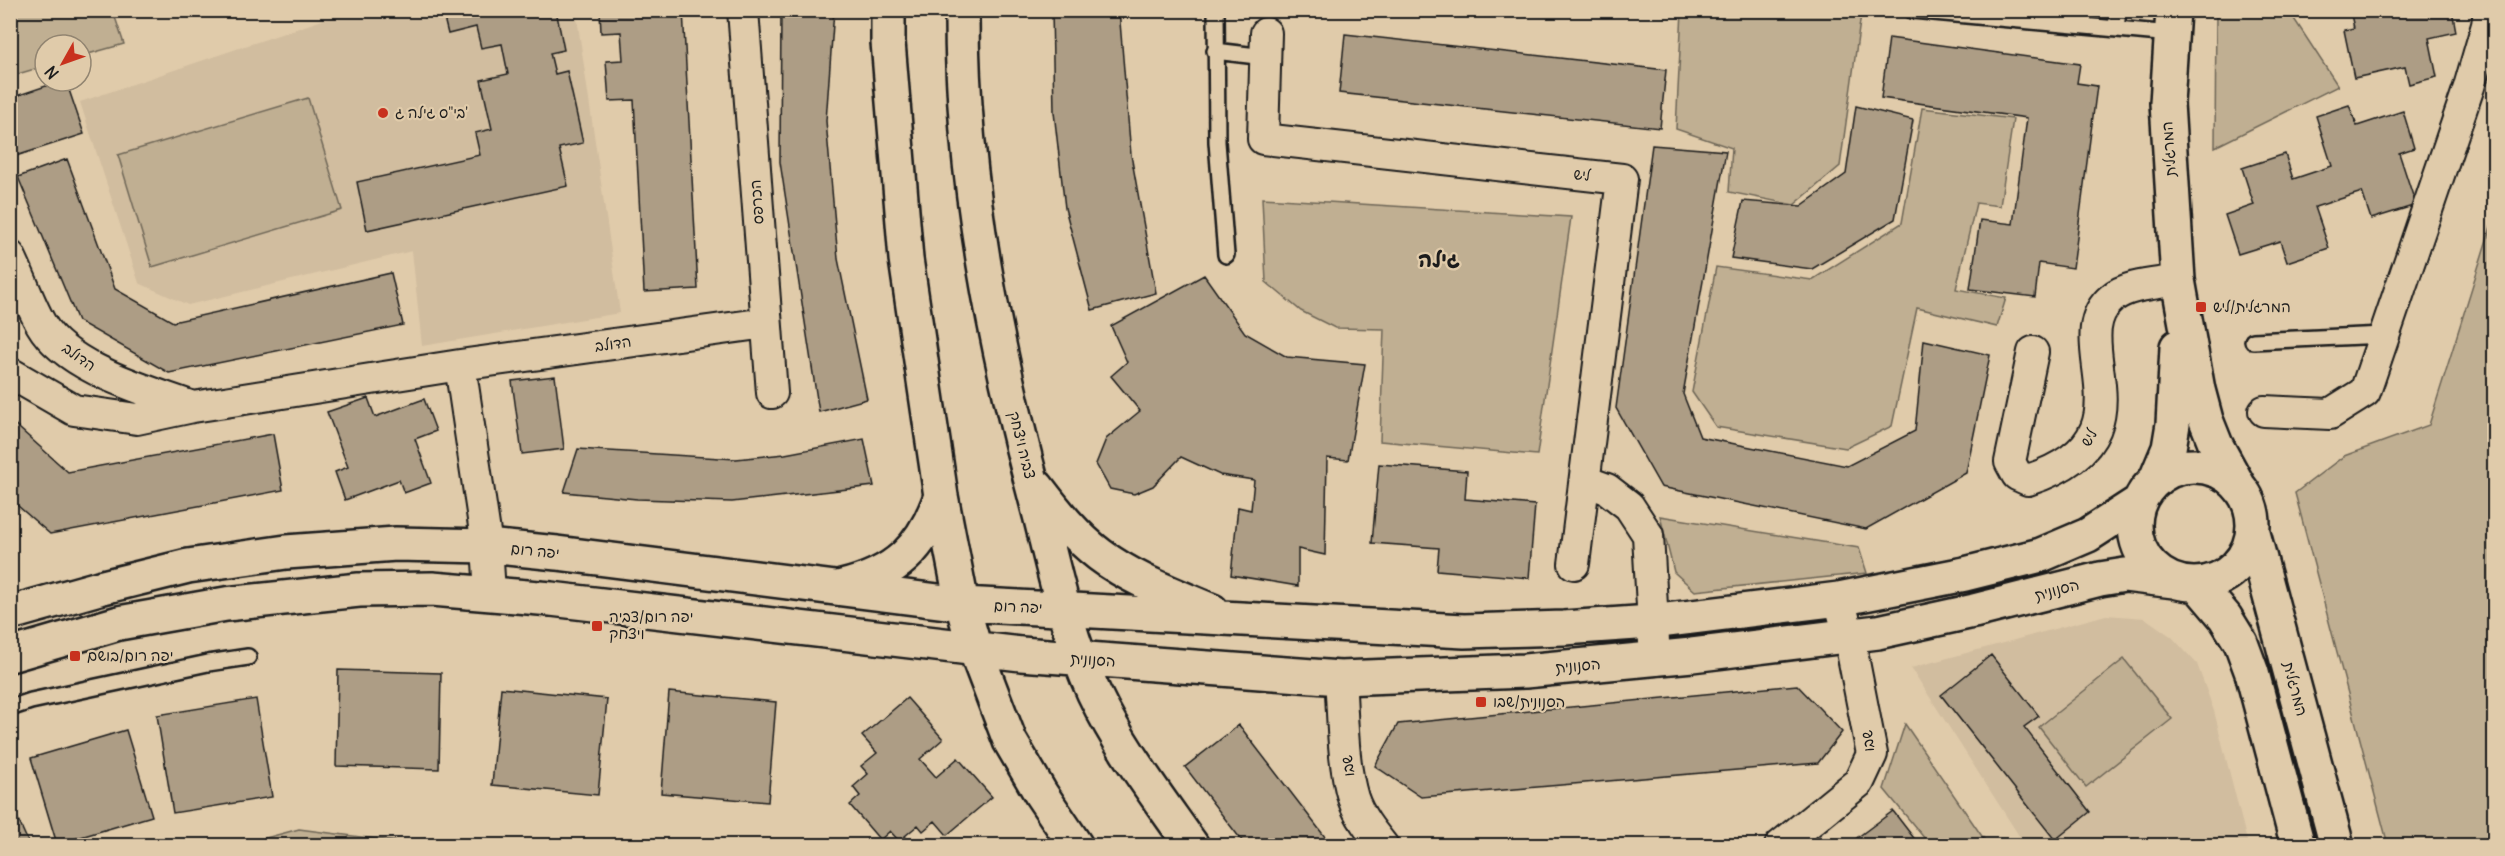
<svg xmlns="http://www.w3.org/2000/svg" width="2505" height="856" font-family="Delius,'Playpen Sans Hebrew',sans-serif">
  <rect width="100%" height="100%" fill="#e0cbaa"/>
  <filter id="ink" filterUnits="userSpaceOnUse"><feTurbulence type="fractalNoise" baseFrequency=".0167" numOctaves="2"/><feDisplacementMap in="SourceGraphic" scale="12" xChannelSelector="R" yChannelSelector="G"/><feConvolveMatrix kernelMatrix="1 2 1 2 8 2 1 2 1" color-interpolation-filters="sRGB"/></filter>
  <g filter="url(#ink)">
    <path fill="#d1bd9f" d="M 349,11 L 576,11 L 620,313 L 422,346 L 412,251 L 188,305 L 139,283 L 80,102 Z
      M 2106,615 L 2145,618 L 2172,637 L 2197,664 L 2214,711 L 2248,845 L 2025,845 L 1911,668 Z"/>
    <path fill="#c0af92" stroke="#6e6657" stroke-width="1.5" d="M 10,11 L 113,11 L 124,44 L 81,56 L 81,45 L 45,45 L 45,66 L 11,76 Z
      M 1682,11 L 1861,14 L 1840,166 L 1794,205 L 1729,192 L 1732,148 L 1676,129 Z
      M 2216,11 L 2289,11 L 2338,86 L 2215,147 Z
      M 308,98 L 342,210 L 152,267 L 118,155 Z
      M 1922,108 L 2013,119 L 2000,206 L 1976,203 L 1956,289 L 2006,298 L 1997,327 L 1917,308 L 1892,426 L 1846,448 L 1716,427 L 1692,392 L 1716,267 L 1812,280 L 1902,223 Z
      M 1262,198 L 1571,217 L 1537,455 L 1380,441 L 1384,329 L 1335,328 L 1301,311 L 1266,282 Z
      M 2494,217 L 2494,845 L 2388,845 L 2295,493 L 2344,456 L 2429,425 Z
      M 1660,516 L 1859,548 L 1867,573 L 1695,591 L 1674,572 Z
      M 2124,659 L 2172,719 L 2086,787 L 2039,727 Z
      M 1905,724 L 1988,845 L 1930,845 L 1884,789 Z
      M 299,829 L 422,845 L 240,845 Z"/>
    <path fill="#ad9d85" stroke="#1c1c1c" stroke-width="1.5" d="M 442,10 L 556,10 L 564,50 L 550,53 L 555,74 L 567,71 L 583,143 L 559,148 L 568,186 L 367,230 L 357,182 L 480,155 L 475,133 L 492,129 L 481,80 L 508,74 L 502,44 L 481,48 L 476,27 L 448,34 Z
      M 600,10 L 683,10 L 698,289 L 644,292 L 634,100 L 609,101 L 606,61 L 623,60 L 621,32 L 601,33 Z
      M 781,10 L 834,10 L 826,121 L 838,259 L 867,399 L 819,412 L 780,162 Z
      M 1052,10 L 1119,10 L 1131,155 L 1156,293 L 1092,310 L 1065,208 L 1054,112 Z
      M 2350,10 L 2452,10 L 2456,32 L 2429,38 L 2437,77 L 2409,84 L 2405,67 L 2354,78 L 2344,30 L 2354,28 Z
      M 1345,34 L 1666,70 L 1660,128 L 1339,93 Z
      M 1889,38 L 2080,64 L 2077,83 L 2097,86 L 2073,268 L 2039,263 L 2035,297 L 1970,289 L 1980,220 L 2013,224 L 2027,118 L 1881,98 Z
      M 61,81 L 66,81 L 84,134 L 10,158 L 10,98 Z
      M 2349,105 L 2357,126 L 2403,111 L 2414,148 L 2399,153 L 2416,205 L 2371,219 L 2362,192 L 2315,207 L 2329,248 L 2287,262 L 2280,241 L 2238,254 L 2225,215 L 2254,205 L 2242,168 L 2285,154 L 2293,179 L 2332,166 L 2316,116 Z
      M 1856,106 L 1913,120 L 1895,219 L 1812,269 L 1731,258 L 1743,201 L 1801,206 L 1846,174 Z
      M 1652,145 L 1726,151 L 1683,394 L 1700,437 L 1847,466 L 1915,431 L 1924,340 L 1990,355 L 1966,473 L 1866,529 L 1661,487 L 1616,408 Z
      M 67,159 L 115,289 L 173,322 L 391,273 L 403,325 L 169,373 L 78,321 L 18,177 Z
      M 1204,275 L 1245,333 L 1287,357 L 1365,364 L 1348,460 L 1327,458 L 1325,555 L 1298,549 L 1298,586 L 1231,575 L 1238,507 L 1251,510 L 1254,480 L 1220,475 L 1181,457 L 1153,486 L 1134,494 L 1110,489 L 1096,464 L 1106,439 L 1140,411 L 1111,376 L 1127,362 L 1111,326 Z
      M 555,376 L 564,449 L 522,454 L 512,381 Z
      M 368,398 L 375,417 L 424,399 L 436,431 L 415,439 L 431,483 L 404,493 L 399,480 L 345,500 L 335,472 L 348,467 L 327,412 Z
      M 10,420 L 68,472 L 273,434 L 283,490 L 50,534 L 10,499 Z
      M 864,439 L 874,486 L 732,502 L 637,499 L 564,492 L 578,449 L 736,459 L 785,454 Z
      M 1379,464 L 1467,471 L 1465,499 L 1535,505 L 1529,578 L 1437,570 L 1439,548 L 1372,543 Z
      M 1991,655 L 2039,716 L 2024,727 L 2090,812 L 2055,840 L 1941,695 Z
      M 338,670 L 441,673 L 439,769 L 336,766 Z
      M 1797,685 L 1842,732 L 1818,763 L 1421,797 L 1375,766 L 1398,724 Z
      M 501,688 L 607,699 L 598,795 L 492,785 Z
      M 669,692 L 776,702 L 768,802 L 661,793 Z
      M 907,698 L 943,739 L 920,759 L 936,777 L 958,758 L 992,797 L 947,835 L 935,821 L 923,831 L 918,825 L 899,841 L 890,831 L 880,840 L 850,805 L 860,796 L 853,787 L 868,774 L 861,766 L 877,753 L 862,736 Z
      M 256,699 L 272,797 L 173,813 L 157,715 Z
      M 1239,725 L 1332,846 L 1246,846 L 1185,767 Z
      M 126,730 L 152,816 L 57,844 L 31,758 Z
      M 10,802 L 30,846 L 10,846 Z
      M 1893,811 L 1920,846 L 1848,846 L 1858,837 Z
      M 2194,838 L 2200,846 L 2184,846 Z"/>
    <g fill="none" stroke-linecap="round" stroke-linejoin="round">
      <defs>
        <path id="lane" d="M 1216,10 L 1217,142 L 1226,255
          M 1912,10 L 2171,34
          M 2116,29 L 2118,10
          M 1215,51 L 1265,57
          M 2253,341 L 2384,335
          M 10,708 L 31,701 L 208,663 L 248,657"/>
        <path id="street" d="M 743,10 L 772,393
          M 1266,33 L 1263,139 L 1622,179 L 1574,564
          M 10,256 C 21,278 29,303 41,324 C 67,369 147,390 193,407
          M 2033,352 L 2010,462 L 2017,475 L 2028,480 C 2162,437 2059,341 2112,298 C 2128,284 2158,284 2178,280
          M 460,365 L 487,546 L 490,593
          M 10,373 L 74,410 L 137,419 L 193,407 L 460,365 L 766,323
          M 2264,411 L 2330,414 L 2365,392 L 2469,87 L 2487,25 L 2489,10
          M 1585,481 L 1607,489 L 1629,506 L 1648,535 L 1655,660
          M 1340,678 C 1343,717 1342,761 1353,798 C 1359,816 1371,831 1383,846
          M 1780,846 L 1859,782 L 1872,754 L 1849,636 L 1839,599"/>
        <path id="secondary" d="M 888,10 L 888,42 L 906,259 L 941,496 L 962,604 L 975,649 L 1010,741 L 1041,794 L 1076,846
          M 962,10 C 961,182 996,351 1040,515 C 1055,575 1068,637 1094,693 C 1120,748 1157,796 1192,846
          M 2173,10 L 2167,103 L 2178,280 L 2198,390 L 2206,420 L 2216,445 L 2238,485
          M2135 525a59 59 0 1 1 118 0a59 59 0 1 1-118 0Z
          M 2156,479 L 2169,448 L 2173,424 L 2177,347
          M 1037,487 C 1056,512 1075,536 1100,555 C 1133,580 1175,595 1212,611
          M 2253,533 L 2337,846
          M 2197,584 L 2225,617 L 2241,643 L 2252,673 L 2298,846
          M 842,587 C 896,574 923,548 941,496
          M 10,613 L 99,588 L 188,566 L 286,552 L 396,544 L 487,546 L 557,553 L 962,604 L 1464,631 L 1564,628 L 1651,622 L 1839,599 L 1965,574 L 2041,555 L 2088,535 L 2139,502
          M 10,655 L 119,623 L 226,604 L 359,590 L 432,589 L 551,599 L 1021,654 L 1340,678 L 1525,671 L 1692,655 L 1878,632 L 1974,611 L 2100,579 L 2125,575 L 2174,581"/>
      </defs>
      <use href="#lane" stroke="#1c1c1c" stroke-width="20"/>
      <use href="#street" stroke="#1c1c1c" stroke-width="34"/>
      <use href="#secondary" stroke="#1c1c1c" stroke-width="38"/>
      <use href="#lane" stroke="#e0cbaa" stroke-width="15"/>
      <use href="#street" stroke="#e0cbaa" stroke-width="30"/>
      <use href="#secondary" stroke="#e0cbaa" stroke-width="33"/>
    </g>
  </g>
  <g fill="#c8321e" stroke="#e0cbaa" stroke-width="2">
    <circle cx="383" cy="113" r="6"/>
    <rect x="2195" y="301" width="12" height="12" rx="3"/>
    <rect x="591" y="620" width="12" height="12" rx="3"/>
    <rect x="69" y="650" width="12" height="12" rx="3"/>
    <rect x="1475" y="696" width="12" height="12" rx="3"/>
  </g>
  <g text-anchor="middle" stroke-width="4.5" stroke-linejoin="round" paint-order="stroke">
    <g font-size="15" fill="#1c1c1c" stroke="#e0cbaa" text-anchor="start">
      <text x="395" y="118">בי"ס גילה ג'</text>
      <text x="2213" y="312">המרגלית/ליש</text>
      <text x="609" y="622">יפה רום/צביה<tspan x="609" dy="17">ויצחק</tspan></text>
      <text x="87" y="661">יפה רום/בושם</text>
      <text x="1493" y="707">הסנונית/שבו</text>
    </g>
    <g font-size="15" fill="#1c1c1c" stroke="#e0cbaa">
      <text transform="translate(2169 149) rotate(-94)" y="5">המרגלית</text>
      <text transform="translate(1582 175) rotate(6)" y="5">ליש</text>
      <text transform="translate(757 202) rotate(-94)" y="5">הכרפס</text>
      <text transform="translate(613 344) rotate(-8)" y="5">הדולב</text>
      <text transform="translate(79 357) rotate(36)" y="5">הדולב</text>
      <text transform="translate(2089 438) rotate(-61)" y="5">ליש</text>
      <text transform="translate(1022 445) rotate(76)" y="5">צביה ויצחק</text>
      <text transform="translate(535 551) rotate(6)" y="5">יפה רום</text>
      <text transform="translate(2057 590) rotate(-15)" y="5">הסנונית</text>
      <text transform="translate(1018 607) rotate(3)" y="5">יפה רום</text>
      <text transform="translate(1093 660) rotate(4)" y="5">הסנונית</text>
      <text transform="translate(1578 666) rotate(-5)" y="5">הסנונית</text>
      <text transform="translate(2295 689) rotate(75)" y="5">המרגלית</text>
      <text transform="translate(1868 741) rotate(-96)" y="5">שבו</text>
      <text transform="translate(1348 766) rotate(-97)" y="5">שבו</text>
    </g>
    <g font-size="21" font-weight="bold" fill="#1c1c1c" stroke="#e0cbaa">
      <text x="1439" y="267">גילה</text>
    </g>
  </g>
  <rect width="2505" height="856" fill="none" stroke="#e0cbaa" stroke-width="36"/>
  <rect x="18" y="18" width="2469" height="820" fill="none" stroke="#1c1c1c" stroke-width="2" filter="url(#ink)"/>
  <g transform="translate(63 63) rotate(230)"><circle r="28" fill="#e0cbaa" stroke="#928571" stroke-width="1.5"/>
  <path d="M0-4.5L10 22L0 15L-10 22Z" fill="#c8321e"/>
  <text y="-9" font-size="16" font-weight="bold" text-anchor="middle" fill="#1c1c1c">N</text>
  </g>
</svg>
